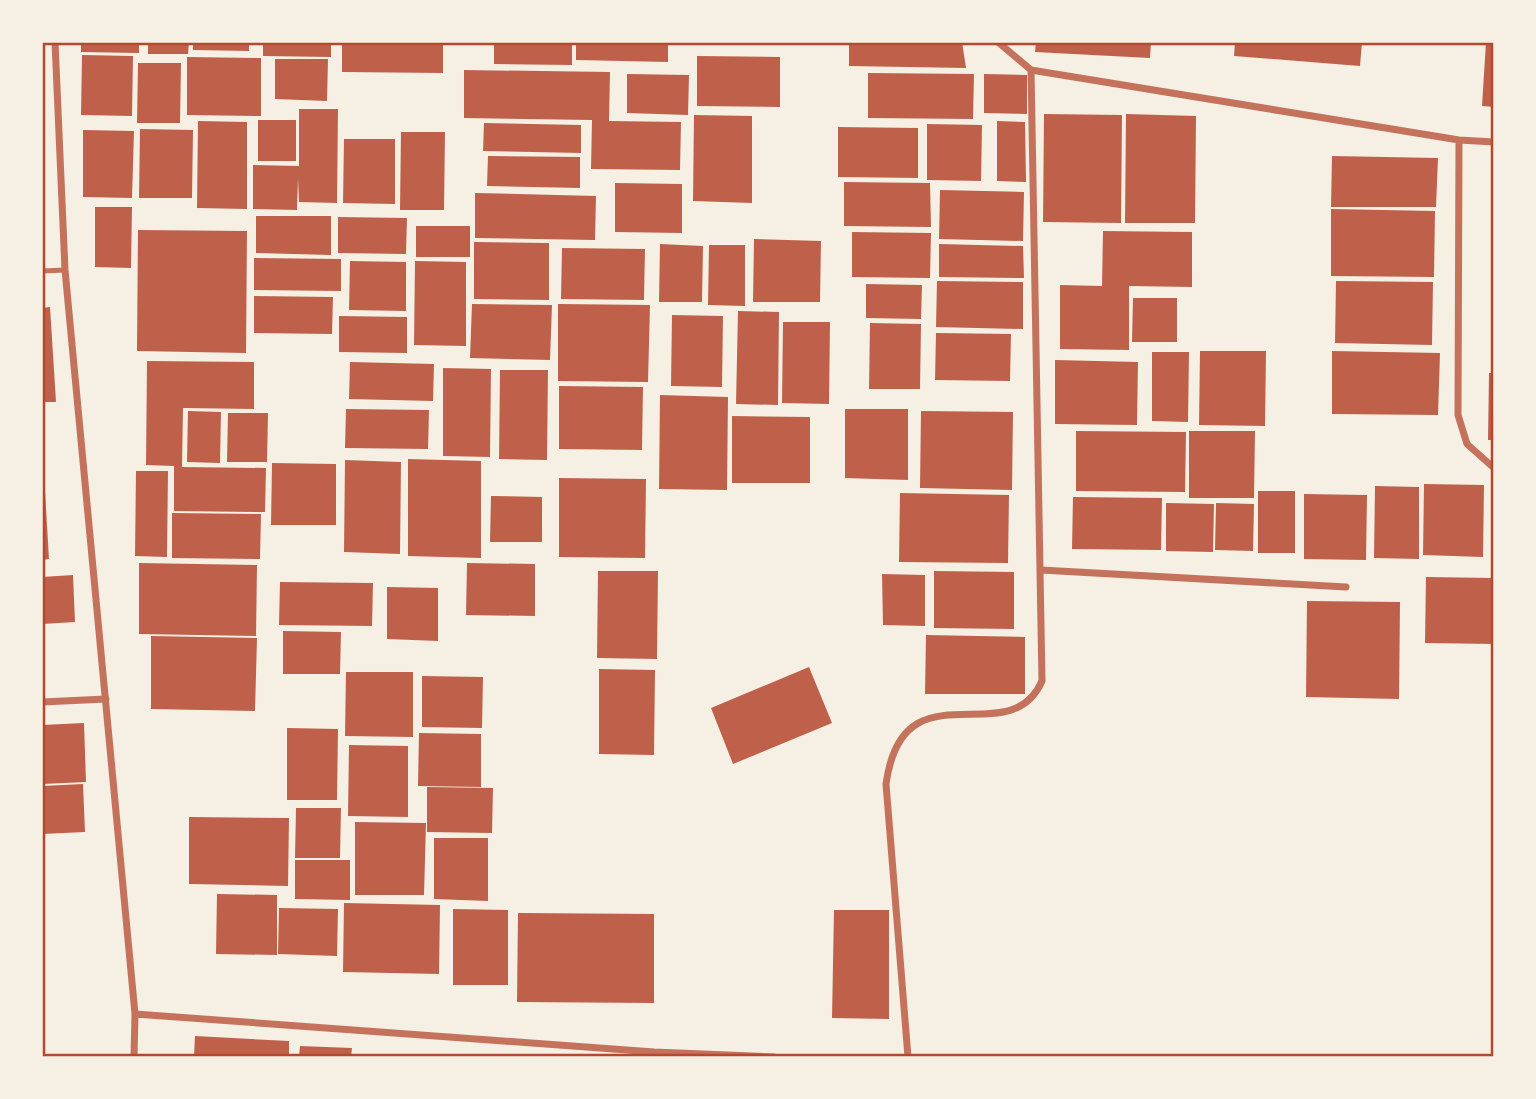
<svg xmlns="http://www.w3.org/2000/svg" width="1536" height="1099" font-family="'IBM Plex Sans',sans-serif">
  <rect width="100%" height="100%" fill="#f6efe4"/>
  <path fill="#bf614a" d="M 81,42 L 139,42 L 139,53 L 81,52 Z
    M 148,42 L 189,42 L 188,54 L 148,54 Z
    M 193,42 L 249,42 L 249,51 L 193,50 Z
    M 263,42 L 331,42 L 331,57 L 263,56 Z
    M 342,42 L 443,42 L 443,73 L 342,72 Z
    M 494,42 L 572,42 L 572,65 L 494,64 Z
    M 576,42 L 668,42 L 668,62 L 576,60 Z
    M 849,42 L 962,42 L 966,68 L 849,66 Z
    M 1036,42 L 1151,42 L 1150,58 L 1035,52 Z
    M 1235,42 L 1362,42 L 1360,66 L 1234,56 Z
    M 1486,42 L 1494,42 L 1494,107 L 1482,106 Z
    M 82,55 L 133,56 L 132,116 L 81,115 Z
    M 697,56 L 780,57 L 780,107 L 697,106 Z
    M 187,57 L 261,58 L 261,116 L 187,115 Z
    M 275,59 L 328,59 L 327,101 L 275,99 Z
    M 138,63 L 181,63 L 180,123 L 137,123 Z
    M 464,70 L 610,72 L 609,121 L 681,122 L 680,170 L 591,169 L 592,120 L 464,118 Z
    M 868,73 L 974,74 L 973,119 L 868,118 Z
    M 627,74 L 689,75 L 688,115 L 627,113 Z
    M 984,74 L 1027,75 L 1027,114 L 984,113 Z
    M 299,109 L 338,109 L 337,203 L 299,202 L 298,178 L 297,210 L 253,209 L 253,165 L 299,166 Z
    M 1044,114 L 1122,115 L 1121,223 L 1043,222 Z
    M 1126,114 L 1196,116 L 1195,223 L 1125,223 Z
    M 694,115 L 752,116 L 752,203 L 693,201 Z
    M 258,120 L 296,120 L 296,161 L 258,161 Z
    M 198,121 L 247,122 L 247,209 L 197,208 Z
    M 997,121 L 1025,122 L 1026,182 L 997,181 Z
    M 484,123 L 581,125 L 581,153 L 483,151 Z
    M 927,124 L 982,125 L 981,181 L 927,180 Z
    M 838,127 L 918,128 L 918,178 L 838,177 Z
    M 140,129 L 193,130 L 192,198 L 139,198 Z
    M 83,130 L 134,131 L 132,198 L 83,197 Z
    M 401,132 L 445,132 L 444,210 L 400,210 Z
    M 344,139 L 395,139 L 395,204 L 343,203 Z
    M 488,156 L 580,157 L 580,188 L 487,186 Z
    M 1332,156 L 1438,158 L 1436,207 L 1331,207 Z
    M 844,182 L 930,183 L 931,227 L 844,226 Z
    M 615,183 L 682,184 L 682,233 L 615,232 Z
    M 940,190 L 1024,192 L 1023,241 L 939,239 Z
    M 475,193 L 596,196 L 595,240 L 475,238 Z
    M 95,207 L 132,207 L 131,268 L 95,267 Z
    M 1331,209 L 1435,211 L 1434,277 L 1331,276 Z
    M 256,216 L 331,216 L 331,255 L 256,253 Z
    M 338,217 L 407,218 L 406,254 L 338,253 Z
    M 416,226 L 470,226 L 470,257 L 416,257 Z
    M 138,230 L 247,231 L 246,353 L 137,351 Z
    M 1103,231 L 1192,232 L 1192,287 L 1129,286 L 1129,350 L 1060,349 L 1060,285 L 1102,286 Z
    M 852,232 L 931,233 L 930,278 L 852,277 Z
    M 754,239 L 821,241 L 820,302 L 753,302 Z
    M 474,242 L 549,243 L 549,300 L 474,299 Z
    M 660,244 L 703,246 L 702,302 L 659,302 Z
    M 939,244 L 1023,246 L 1024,278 L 939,277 Z
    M 709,245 L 745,245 L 745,306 L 708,305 Z
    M 562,248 L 645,249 L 644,300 L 561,299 Z
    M 254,258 L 341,259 L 341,291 L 254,290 Z
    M 350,261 L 406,262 L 406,311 L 349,310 Z
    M 415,261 L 466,262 L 466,346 L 414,345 Z
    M 937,281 L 1023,282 L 1023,329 L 936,327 Z
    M 1336,281 L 1433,282 L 1432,345 L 1335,343 Z
    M 866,284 L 922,285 L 921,319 L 866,318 Z
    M 254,296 L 333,297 L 332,334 L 254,333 Z
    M 1133,298 L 1177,298 L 1177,342 L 1132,342 Z
    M 472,304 L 552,305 L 550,360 L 470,358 Z
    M 558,304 L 650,305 L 648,382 L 558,381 Z
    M 50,307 L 56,402 L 42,402 L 42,308 Z
    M 738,311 L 779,312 L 778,405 L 736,404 Z
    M 672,315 L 723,316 L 722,387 L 671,386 Z
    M 339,316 L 407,317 L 407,353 L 339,352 Z
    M 783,322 L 830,322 L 829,404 L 782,403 Z
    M 870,323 L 921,324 L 920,389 L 869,389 Z
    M 936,333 L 1011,334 L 1010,381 L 935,380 Z
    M 1200,351 L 1266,351 L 1265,426 L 1199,425 Z
    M 1332,351 L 1440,353 L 1438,415 L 1332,414 Z
    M 1152,352 L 1189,352 L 1188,422 L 1152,421 Z
    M 1055,360 L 1138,362 L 1137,425 L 1055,424 Z
    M 147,361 L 254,362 L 254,409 L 183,408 L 182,467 L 266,468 L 265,512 L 174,511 L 174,466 L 146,465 Z
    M 350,362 L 434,364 L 433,401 L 349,399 Z
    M 443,368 L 491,369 L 490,457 L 443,456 Z
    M 500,370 L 548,370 L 547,460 L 499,459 Z
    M 1489,373 L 1494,373 L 1494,440 L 1488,440 Z
    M 559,386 L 643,387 L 642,450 L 559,449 Z
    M 660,395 L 728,397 L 727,490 L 659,489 Z
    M 346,409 L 429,410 L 428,449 L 345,448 Z
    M 845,409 L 908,409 L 908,480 L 845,478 Z
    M 188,411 L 221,412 L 220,463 L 187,462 Z
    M 921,411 L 1013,412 L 1012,490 L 920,488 Z
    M 228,413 L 268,413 L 267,462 L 227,462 Z
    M 732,416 L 810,417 L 810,483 L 732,483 Z
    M 1076,431 L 1186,432 L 1185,492 L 1076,491 Z
    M 1189,431 L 1255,431 L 1254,498 L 1189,498 Z
    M 408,459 L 481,461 L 481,558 L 408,556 Z
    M 345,460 L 401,462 L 400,554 L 344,552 Z
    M 272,463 L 336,464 L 336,525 L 271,525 Z
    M 136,471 L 168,471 L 167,557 L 135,556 Z
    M 559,478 L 646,479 L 645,558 L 559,557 Z
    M 1424,484 L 1484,485 L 1483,557 L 1423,555 Z
    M 1375,486 L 1419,487 L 1419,559 L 1374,558 Z
    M 42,491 L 45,491 L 49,559 L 42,560 Z
    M 1258,491 L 1295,491 L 1295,553 L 1258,553 Z
    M 900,493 L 1009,495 L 1008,563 L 899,562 Z
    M 1304,494 L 1367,495 L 1366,560 L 1304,559 Z
    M 491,496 L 542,497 L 542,542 L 490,542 Z
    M 1073,497 L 1162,498 L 1161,550 L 1072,549 Z
    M 1166,503 L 1214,504 L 1213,552 L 1166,551 Z
    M 1216,503 L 1254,504 L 1253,551 L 1215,550 Z
    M 172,513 L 261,514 L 260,559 L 172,558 Z
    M 139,563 L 257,565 L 256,636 L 139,634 Z
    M 467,563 L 535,564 L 535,616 L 466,615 Z
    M 598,571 L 658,571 L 657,659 L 597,658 Z
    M 934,571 L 1014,572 L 1014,629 L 934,628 Z
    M 882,574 L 925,575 L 925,626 L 883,625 Z
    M 73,575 L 75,622 L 42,624 L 42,577 Z
    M 1426,577 L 1494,578 L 1494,644 L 1425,643 Z
    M 280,582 L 373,583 L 372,626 L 279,625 Z
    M 387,587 L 438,588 L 438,641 L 387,639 Z
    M 1307,601 L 1400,602 L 1399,699 L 1306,697 Z
    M 283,631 L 341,632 L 340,674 L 283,674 Z
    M 926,635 L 1025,637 L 1025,694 L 925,694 Z
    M 151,636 L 257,638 L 255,711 L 151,709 Z
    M 809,667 L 832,723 L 733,764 L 711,708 Z
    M 599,669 L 655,670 L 654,755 L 599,754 Z
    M 346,672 L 413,672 L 413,737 L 345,736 Z
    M 422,676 L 483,677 L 482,728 L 422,727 Z
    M 84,723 L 86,782 L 42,784 L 42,725 Z
    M 287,728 L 338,729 L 337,800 L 287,800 Z
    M 419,733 L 481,734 L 481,787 L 418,786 Z
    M 349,745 L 408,746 L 408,817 L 348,816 Z
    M 83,784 L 85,832 L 42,834 L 42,786 Z
    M 427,787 L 493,788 L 492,833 L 427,832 Z
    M 296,808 L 341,808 L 340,858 L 295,858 Z
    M 189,817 L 289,818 L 288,886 L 189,884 Z
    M 355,822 L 426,823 L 424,895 L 355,895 Z
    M 434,838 L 488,838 L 488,901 L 434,899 Z
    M 295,860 L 350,860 L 350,900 L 295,899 Z
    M 217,894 L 277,895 L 277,955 L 216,954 Z
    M 344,903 L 440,905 L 439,974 L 343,972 Z
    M 279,908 L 338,909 L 337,956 L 278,954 Z
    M 453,909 L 508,910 L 508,985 L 453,985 Z
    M 834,910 L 889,910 L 889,1019 L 832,1018 Z
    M 518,913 L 654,914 L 654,1003 L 517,1002 Z
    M 195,1036 L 289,1041 L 289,1057 L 194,1057 Z
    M 300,1046 L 352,1048 L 351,1057 L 299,1057 Z"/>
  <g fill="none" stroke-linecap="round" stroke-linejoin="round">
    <path stroke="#c5725c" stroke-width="5" d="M 42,271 L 65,270"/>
    <path stroke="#c5725c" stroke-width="7" d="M 55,42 L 65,270 L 135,1014 L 134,1057
      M 998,42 L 1031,70 L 1459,140 L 1494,142
      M 1459,140 L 1458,415 L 1467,444 L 1494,468
      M 1041,570 L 1346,587
      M 42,702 L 106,699
      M 135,1014 L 654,1052 L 774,1057
      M 908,1057 L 886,784 C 903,661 1009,756 1042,681 L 1031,70"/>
  </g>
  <rect width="1536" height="1099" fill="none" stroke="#f6efe4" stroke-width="88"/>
  <rect x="44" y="44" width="1448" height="1011" fill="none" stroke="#b5482f" stroke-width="2.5"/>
</svg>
